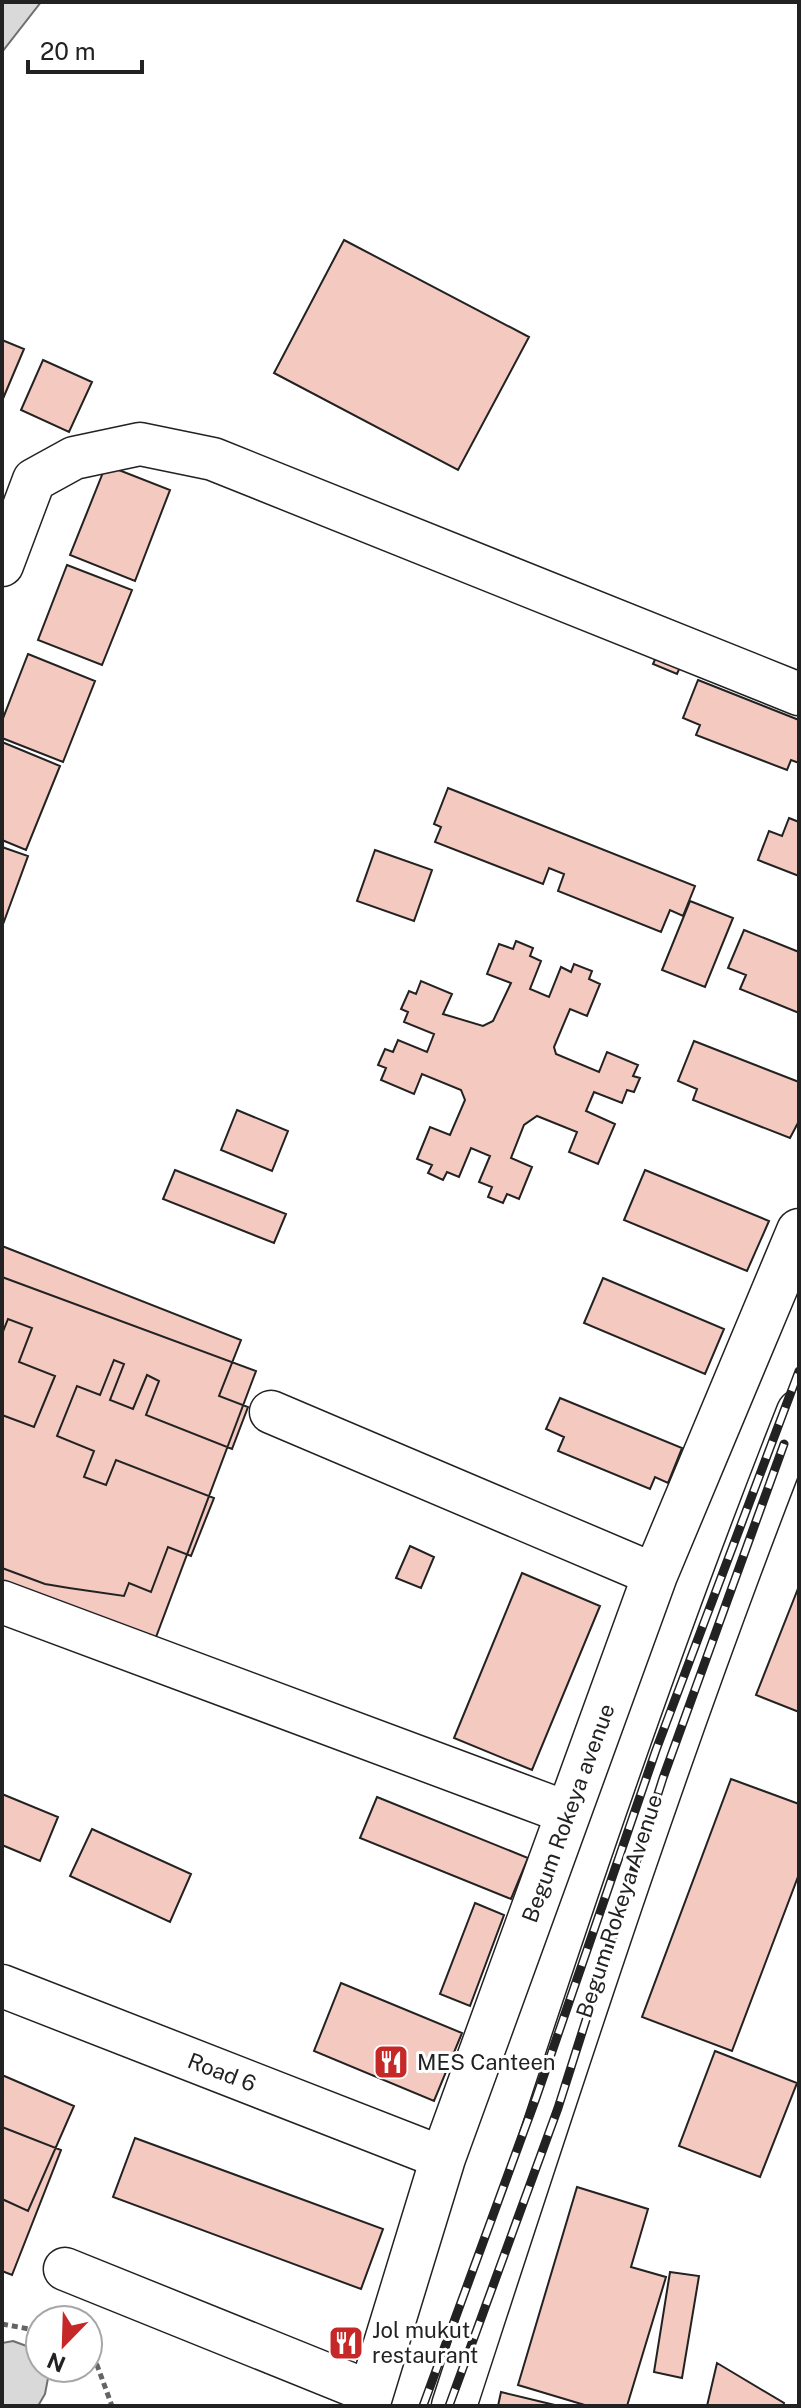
<svg xmlns="http://www.w3.org/2000/svg" width="801" height="2408" font-family="'Public Sans',sans-serif">
  <rect width="100%" height="100%" fill="#fff"/>
  <path fill="#d9d9d9" stroke="#6f6f6f" stroke-width="2" d="M 2,2 L 41,2 L 2,52 Z
    M 13,2341 L 40,2351 L 40,2368 L 50,2368 L 45,2394 L 38,2406 L 2,2406 L 2,2343 Z"/>
  <path fill="#f3c9c0" stroke="#222" stroke-width="2" d="M 344,240 L 529,337 L 458,470 L 274,373 Z
    M 2,340 L 24,349 L 2,401 Z
    M 43,360 L 92,382 L 69,432 L 21,410 Z
    M 106,465 L 170,490 L 135,581 L 70,555 Z
    M 67,565 L 132,590 L 102,665 L 38,640 Z
    M 661,646 L 685,656 L 677,674 L 653,664 Z
    M 28,654 L 95,681 L 63,762 L 2,738 L 2,721 Z
    M 698,680 L 799,720 L 799,763 L 791,760 L 787,770 L 696,735 L 700,725 L 683,718 Z
    M 2,742 L 60,766 L 26,850 L 2,840 Z
    M 448,788 L 695,886 L 683,916 L 670,910 L 661,932 L 558,891 L 564,874 L 549,868 L 543,884 L 435,842 L 441,827 L 434,824 Z
    M 789,818 L 799,822 L 799,876 L 758,860 L 769,831 L 782,836 Z
    M 2,847 L 28,856 L 2,927 Z
    M 375,850 L 432,870 L 414,921 L 357,901 Z
    M 690,901 L 733,918 L 705,987 L 662,970 Z
    M 744,930 L 799,952 L 799,1013 L 740,989 L 746,975 L 728,968 Z
    M 516,941 L 533,948 L 530,956 L 541,961 L 530,989 L 549,997 L 561,967 L 571,972 L 574,964 L 592,971 L 589,979 L 600,984 L 587,1016 L 570,1009 L 554,1047 L 556,1054 L 599,1072 L 607,1052 L 638,1065 L 633,1076 L 640,1078 L 634,1092 L 627,1090 L 622,1103 L 594,1092 L 586,1111 L 615,1124 L 598,1164 L 569,1152 L 577,1132 L 537,1116 L 524,1125 L 511,1158 L 532,1167 L 519,1199 L 507,1194 L 503,1203 L 488,1197 L 492,1187 L 479,1182 L 490,1156 L 471,1148 L 459,1177 L 447,1172 L 443,1180 L 428,1173 L 432,1165 L 417,1159 L 430,1127 L 450,1135 L 465,1100 L 461,1090 L 422,1074 L 414,1094 L 381,1080 L 386,1068 L 378,1065 L 385,1049 L 393,1052 L 398,1040 L 427,1052 L 434,1034 L 404,1022 L 408,1012 L 401,1009 L 409,991 L 416,994 L 421,981 L 452,994 L 443,1014 L 483,1026 L 493,1021 L 511,983 L 487,974 L 499,944 L 513,949 Z
    M 694,1041 L 799,1082 L 799,1121 L 790,1138 L 693,1100 L 697,1089 L 678,1081 Z
    M 237,1110 L 288,1131 L 272,1171 L 221,1150 Z
    M 175,1170 L 286,1214 L 274,1243 L 163,1199 Z
    M 645,1170 L 769,1221 L 747,1271 L 624,1220 Z
    M 2,1246 L 241,1340 L 219,1396 L 248,1407 L 232,1449 L 146,1415 L 159,1381 L 147,1375 L 133,1409 L 110,1400 L 124,1364 L 114,1360 L 100,1395 L 77,1386 L 57,1436 L 94,1451 L 84,1477 L 106,1485 L 116,1460 L 214,1498 L 191,1556 L 168,1547 L 151,1592 L 129,1583 L 124,1596 L 69,1588 L 45,1584 L 2,1568 L 2,1415 L 34,1427 L 55,1376 L 19,1362 L 32,1328 L 8,1319 L 2,1334 Z
    M 2,1277 L 256,1371 L 144,1669 L 2,1616 Z
    M 603,1278 L 724,1329 L 705,1374 L 584,1323 Z
    M 560,1398 L 682,1448 L 668,1483 L 655,1477 L 650,1489 L 558,1451 L 564,1437 L 546,1429 Z
    M 410,1546 L 434,1557 L 421,1588 L 396,1578 Z
    M 522,1573 L 600,1606 L 532,1770 L 454,1738 Z
    M 799,1586 L 799,1712 L 756,1695 Z
    M 731,1779 L 799,1804 L 799,1874 L 732,2051 L 642,2017 Z
    M 2,1794 L 58,1817 L 40,1861 L 2,1845 Z
    M 377,1797 L 528,1858 L 511,1899 L 360,1838 Z
    M 92,1829 L 191,1874 L 170,1922 L 70,1876 Z
    M 475,1903 L 504,1915 L 470,2006 L 440,1994 Z
    M 341,1983 L 462,2033 L 434,2101 L 314,2051 Z
    M 715,2051 L 797,2083 L 760,2177 L 679,2146 Z
    M 2,2075 L 74,2106 L 28,2211 L 2,2199 Z
    M 2,2127 L 61,2150 L 12,2275 L 2,2271 Z
    M 135,2138 L 383,2229 L 361,2289 L 113,2197 Z
    M 577,2187 L 648,2209 L 631,2267 L 666,2277 L 627,2406 L 588,2406 L 518,2385 Z
    M 670,2272 L 699,2276 L 682,2378 L 654,2372 Z
    M 717,2363 L 784,2403 L 783,2406 L 707,2406 Z
    M 501,2392 L 559,2406 L 498,2406 Z"/>
  <g fill="none" stroke-linecap="round" stroke-linejoin="round">
    <defs>
      <path id="minor" d="M 2,565 L 34,480 L 74,458 L 140,444 L 213,459 L 799,694
        M 271,1412 L 655,1575
        M 2,1602 L 568,1813
        M 2,1986 L 443,2158
        M 65,2269 L 370,2392"/>
      <path id="major" d="M 367,2406 L 443,2158 L 655,1575 L 799,1231
        M 454,2406 C 563,2072 670,1739 799,1412"/>
    </defs>
    <use href="#minor" stroke="#222" stroke-width="45"/>
    <use href="#major" stroke="#222" stroke-width="47"/>
    <path stroke="#646464" stroke-width="5" stroke-dasharray="6 4" stroke-linecap="butt" d="M 2,2324 L 40,2331
      M 88,2359 L 97,2365 L 112,2406"/>
    <use href="#minor" stroke="#fff" stroke-width="42"/>
    <use href="#major" stroke="#fff" stroke-width="44"/>
    <defs>
      <path id="rail" d="M 423,2406 L 536,2098 L 656,1750 L 799,1371
        M 449,2406 L 558,2108 L 663,1778 L 784,1444"/>
    </defs>
    <use href="#rail" stroke="#222" stroke-width="9"/>
    <use href="#rail" stroke="#fff" stroke-width="6" stroke-dasharray="18" stroke-linecap="butt"/>
  </g>
  <defs>
    <symbol id="restaurant-square" viewBox="-11 -11 22 22"><rect x="-9" y="-9" width="18" height="18" rx="4" fill="#c62828" stroke="#fff"/><path d="M-5-6h1v4h1v-4h1v4h1v-4h1v5L-1.5 .5V6h-2V.5L-5-1ZM5-6V6H3V1.5H1.5Q1.5-4 5-6Z" fill="#fff"/></symbol>
  </defs>
  <g fill-rule="evenodd">
    <use href="#restaurant-square" x="371" y="2042" width="40" height="40"/>
    <use href="#restaurant-square" x="326" y="2323" width="40" height="40"/>
  </g>
  <g text-anchor="middle" stroke-width="6" stroke-linejoin="round" paint-order="stroke">
    <g font-size="22" fill="#222" stroke="#fff">
      <text transform="translate(568 1813) rotate(-70)" y="8">Begum Rokeya avenue</text>
      <text transform="translate(619 1906) rotate(-72)" y="8">Begum Rokeya Avenue</text>
      <text transform="translate(222 2072) rotate(21)" y="8">Road 6</text>
    </g>
    <g font-size="22" fill="#222" stroke="#fff" text-anchor="start">
      <text x="417" y="2070">MES Canteen</text>
      <text x="372" y="2338">Jol mukut<tspan x="372" dy="25">restaurant</tspan></text>
    </g>
  </g>
  <rect width="801" height="2408" fill="none" stroke="#222222" stroke-width="8"/>
  <g transform="translate(64 2344) rotate(203)"><circle r="38" fill="#ffffff" stroke="#a7a7a7" stroke-width="2"/>
  <path d="M0-6L14 30L0 20L-14 30Z" fill="#c62828"/>
  <text y="-12" font-size="22" font-weight="bold" text-anchor="middle" fill="#222222">N</text>
  </g>
  <path d="M28 60v12h114v-12" fill="none" stroke="#222222" stroke-width="4"/>
  <text x="40" y="60" font-size="24" fill="#222222" stroke="#ffffff" stroke-width="6" paint-order="stroke">20 m</text>
</svg>
